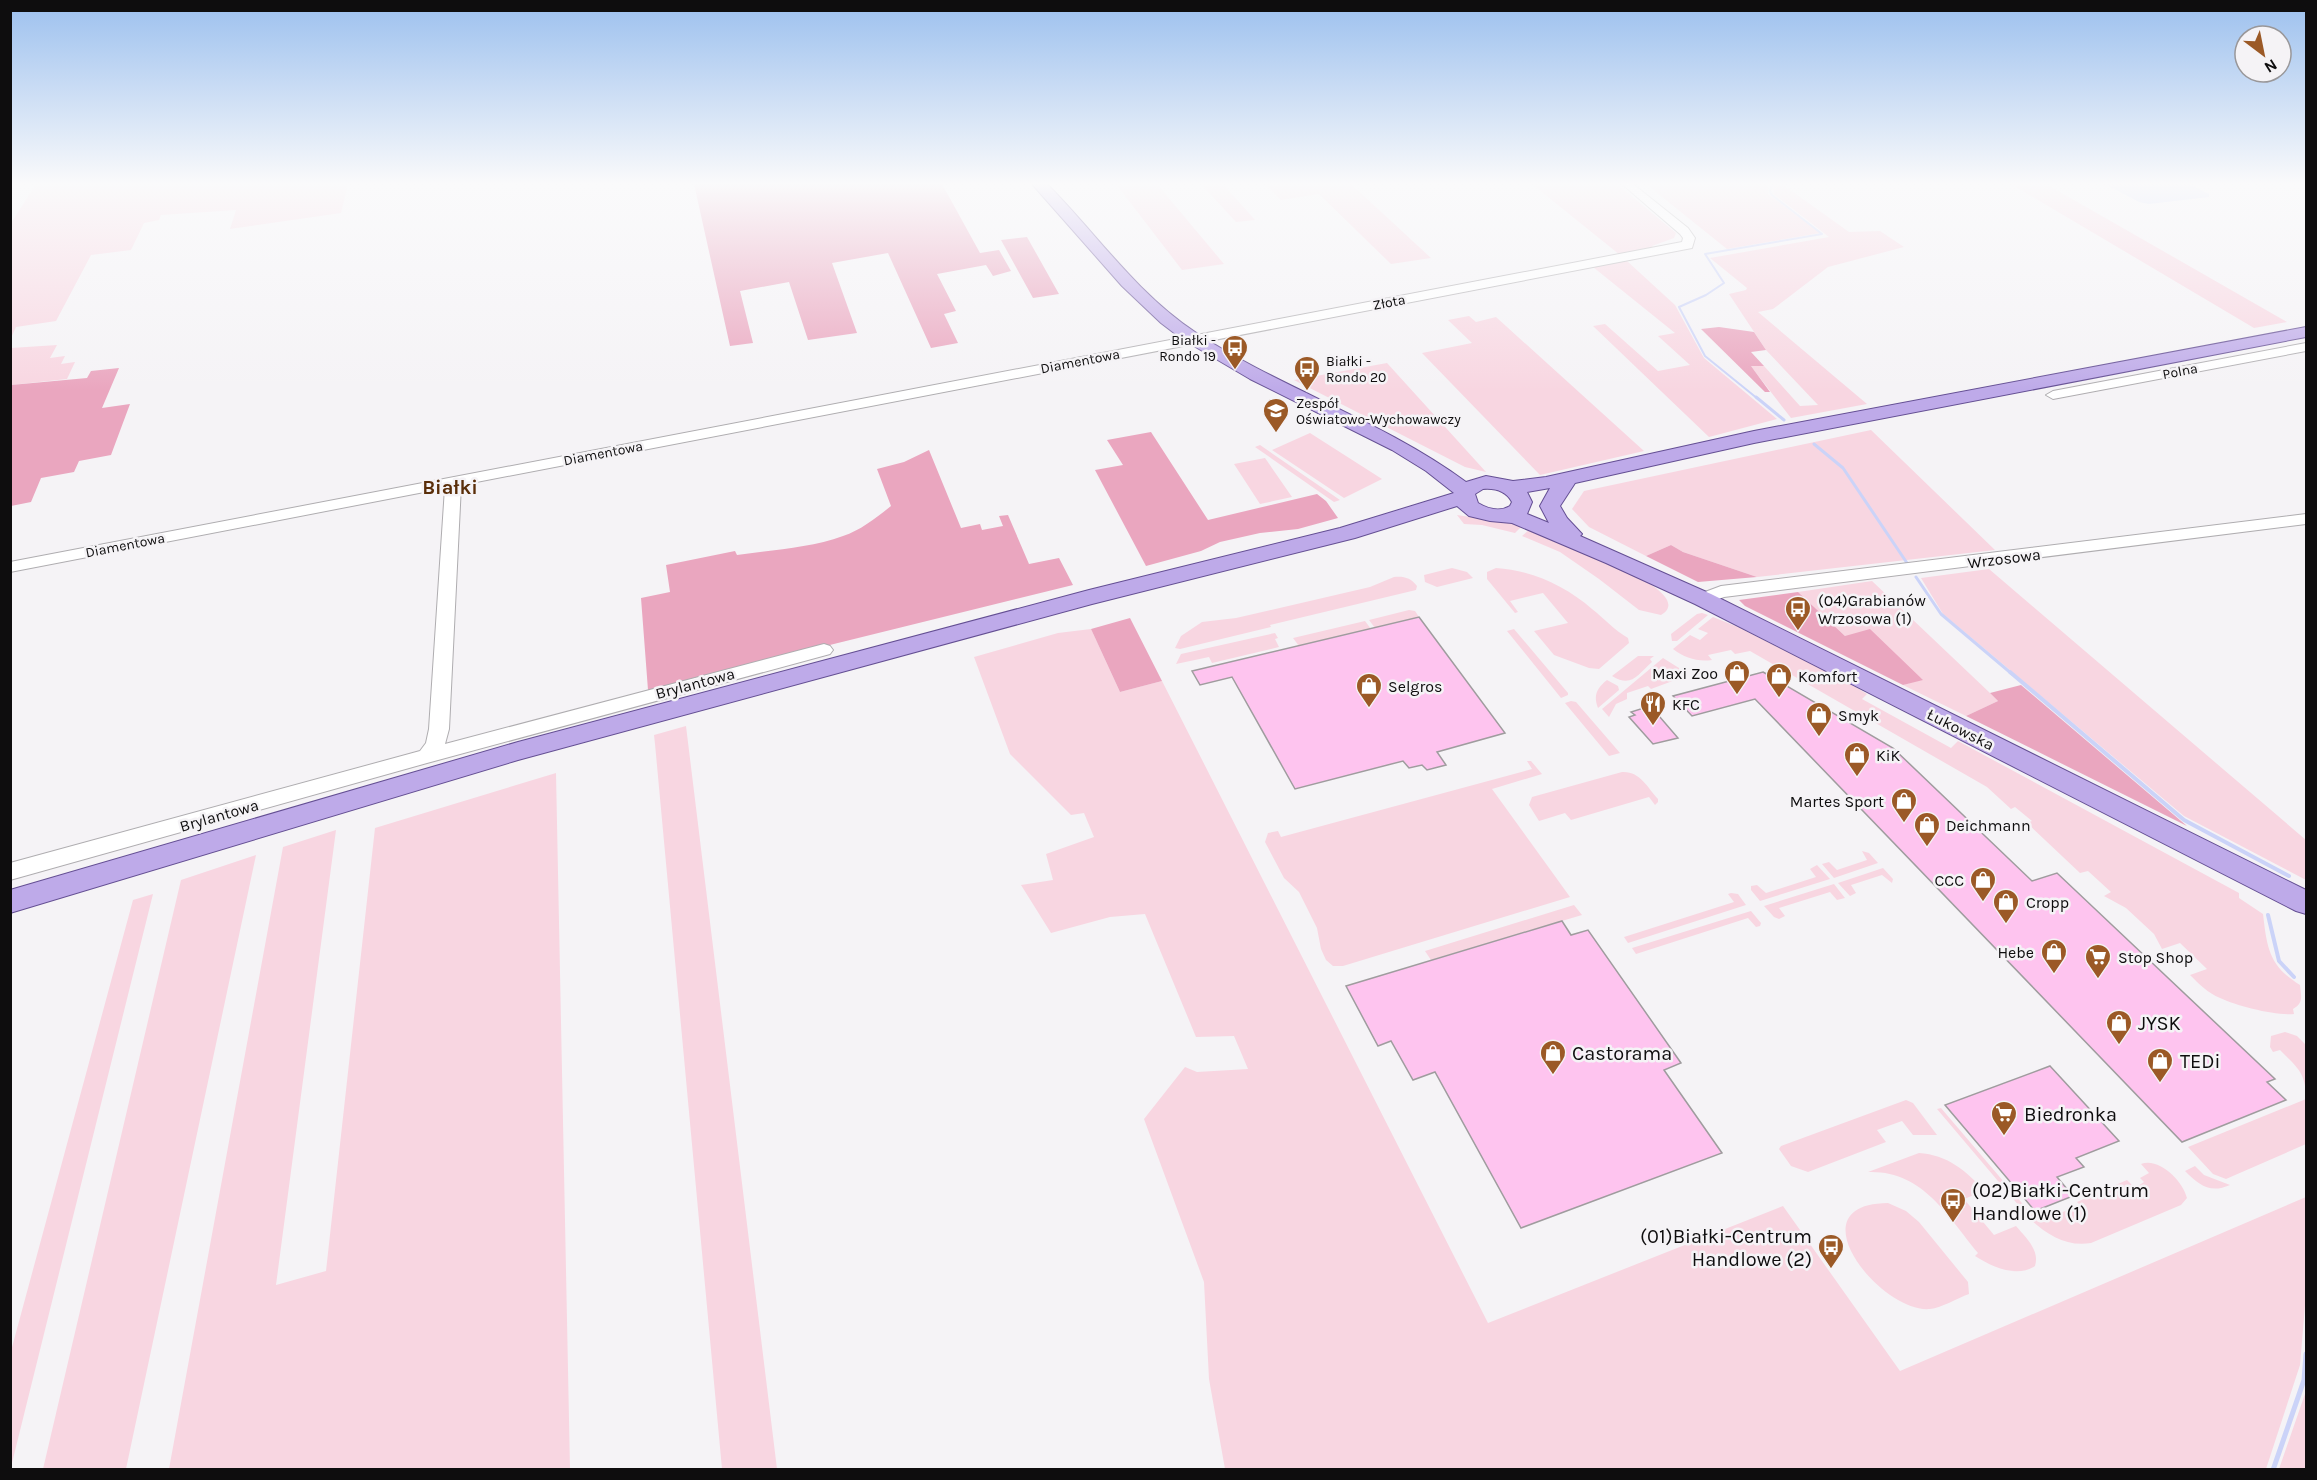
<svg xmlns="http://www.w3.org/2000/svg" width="2317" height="1480" font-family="Karla,sans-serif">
  <rect width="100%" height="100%" fill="#f5f3f6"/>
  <path fill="#f8d6e1" d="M 36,184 L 348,184 L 341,213 L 230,229 L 236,210 L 161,215 L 159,220 L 144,223 L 131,250 L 91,255 L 56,321 L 16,327 L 11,338 L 11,223 Z
    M 1116,184 L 1157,184 L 1224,264 L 1182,270 Z
    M 1201,184 L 1223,184 L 1255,220 L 1236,222 Z
    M 1265,184 L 1351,184 L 1431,258 L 1391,264 L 1319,194 L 1281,200 Z
    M 1532,184 L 1617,184 L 1676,233 L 1674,238 L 1652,246 L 1655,249 L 1620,255 Z
    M 1646,184 L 1768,184 L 1768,194 L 1820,233 L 1727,249 Z
    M 1773,184 L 1782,184 L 1849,232 L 1880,231 L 1904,247 L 1828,267 L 1773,309 L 1758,312 L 1867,404 L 1791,418 L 1750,365 L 1764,366 L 1800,406 L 1818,405 L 1766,350 L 1729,294 L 1746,290 L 1747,288 L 1710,258 L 1829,237 L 1774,194 Z
    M 2011,184 L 2046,184 L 2287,322 L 2254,328 Z
    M 1627,261 L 1675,305 L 1704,358 L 1777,419 L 1709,437 L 1593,326 L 1605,324 L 1658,371 L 1690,365 L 1658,336 L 1675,333 L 1593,267 Z
    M 1469,316 L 1476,322 L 1496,317 L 1644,451 L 1540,475 L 1422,353 L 1472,343 L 1448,320 Z
    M 57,345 L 50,358 L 65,356 L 61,364 L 75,362 L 67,379 L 11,385 L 11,348 Z
    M 1387,363 L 1486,472 L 1465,467 L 1294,380 Z
    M 1871,430 L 1995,550 L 1757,577 L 1683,552 L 1671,545 L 1646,556 L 1589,527 L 1572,509 L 1584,491 Z
    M 1310,433 L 1382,479 L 1344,498 L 1272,450 Z
    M 1260,445 L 1340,500 L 1334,502 L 1255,447 Z
    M 1265,458 L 1292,497 L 1260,504 L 1234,464 Z
    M 1457,515 L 1523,525 L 1515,533 L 1482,525 L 1464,524 Z
    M 1531,528 L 1639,577 C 1650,584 1683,602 1661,615 L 1639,610 L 1599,579 L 1560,552 L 1522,536 Z
    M 1452,568 L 1467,572 L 1473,578 L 1437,587 L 1425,582 L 1424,575 Z
    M 1496,568 C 1531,570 1566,586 1592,609 C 1605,619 1614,630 1628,638 L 1629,643 L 1599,669 L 1589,668 L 1554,655 L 1534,631 L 1568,623 L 1543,593 L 1510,601 L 1518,612 L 1515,613 L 1487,579 L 1487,572 Z
    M 1989,569 L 2306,840 L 2306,880 L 2184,816 L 1943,614 L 1921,578 Z
    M 1394,577 C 1404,576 1411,578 1417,586 L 1416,590 L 1270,625 L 1271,627 L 1180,649 L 1175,648 L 1181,636 L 1202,622 L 1236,618 L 1370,587 Z
    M 1872,581 L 1990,693 L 1998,701 L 1966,716 L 1903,685 L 1922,679 L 1845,636 L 1798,592 Z
    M 1409,610 L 1415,611 L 1419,617 L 1375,628 L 1369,620 Z
    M 1702,613 L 1708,615 L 1677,641 L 1672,641 L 1671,634 L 1697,614 Z
    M 1713,617 L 1738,627 L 1849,683 L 1867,694 L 1862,699 L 1951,748 L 1958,741 L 2239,893 L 2239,898 L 2263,914 C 2267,948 2269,966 2300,985 C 2301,996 2304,1003 2293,1009 L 2294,1014 C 2276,1016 2237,1006 2220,998 C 2208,993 2199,984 2190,975 L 2207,969 L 2180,943 L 2162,949 L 2154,934 L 2126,908 L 2104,896 L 2111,892 L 2088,871 L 2080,873 L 2027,823 L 2032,821 L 2015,807 L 2011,809 L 1987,787 L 1750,651 L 1735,654 L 1731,650 L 1708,655 L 1712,660 C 1697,662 1685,658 1673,649 L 1690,635 L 1700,640 L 1708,633 L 1698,629 Z
    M 1365,621 L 1371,629 L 1299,646 L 1293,638 Z
    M 1091,629 L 1120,692 L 1162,681 L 1488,1323 L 1783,1206 L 1900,1371 L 2306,1197 L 2306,1294 L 2300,1365 L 2266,1469 L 1225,1469 L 1209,1379 L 1204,1282 L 1144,1119 L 1185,1067 L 1197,1072 L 1248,1069 L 1234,1036 L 1196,1037 L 1145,914 L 1110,917 L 1051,933 L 1021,885 L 1053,880 L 1046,854 L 1094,837 L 1084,813 L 1071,815 L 1010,754 L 974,657 L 1058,633 Z
    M 1514,629 L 1568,693 L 1568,695 L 1561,698 L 1507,631 Z
    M 1275,633 L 1278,638 L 1275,639 L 1279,647 L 1212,663 L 1209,657 L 1176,664 L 1181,654 Z
    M 1638,656 L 1654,656 L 1650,659 L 1652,662 C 1637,675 1632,688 1612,676 Z
    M 1663,658 L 1679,668 L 1680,675 L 1678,679 L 1651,689 L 1648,686 L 1627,693 L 1627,699 L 1616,704 L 1609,717 L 1602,709 Z
    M 1607,680 L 1618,686 L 1619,690 L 1598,708 C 1593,695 1597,688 1607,680 Z
    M 1571,701 L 1576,702 L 1620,753 L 1609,756 L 1565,703 Z
    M 686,726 L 777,1469 L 722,1469 L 655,744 L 654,735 Z
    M 1527,761 L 1531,761 L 1542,774 L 1492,789 L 1570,897 L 1343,966 L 1333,966 L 1326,960 L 1321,949 L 1317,928 L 1299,892 L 1284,878 L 1265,842 L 1268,833 L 1278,831 L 1281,837 L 1532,769 Z
    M 1622,772 C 1640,771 1647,787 1658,799 L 1658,802 L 1655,805 L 1649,797 L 1571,820 L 1565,813 L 1539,821 L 1529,805 L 1532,797 Z
    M 556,773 L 570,1469 L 169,1469 L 283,847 L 336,830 L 276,1285 L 326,1271 L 375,828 Z
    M 1862,851 L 1869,853 L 1878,863 L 1834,878 L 1822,864 L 1829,862 L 1837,870 L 1867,860 Z
    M 256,855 L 126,1469 L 43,1469 L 181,880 Z
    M 1817,865 L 1830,879 L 1760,901 L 1751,890 L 1751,886 L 1757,885 L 1766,893 L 1816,877 L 1810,869 Z
    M 1883,868 L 1893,879 L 1892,883 L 1882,875 L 1851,885 L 1856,893 L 1850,896 L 1838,883 Z
    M 1834,884 L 1845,898 L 1837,900 L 1830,892 L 1779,908 L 1785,916 L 1779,919 L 1774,917 L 1764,906 Z
    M 1731,893 L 1738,894 L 1746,905 L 1628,943 L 1624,937 L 1734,902 L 1728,894 Z
    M 153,894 L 11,1467 L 11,1351 L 133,900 Z
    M 1574,905 L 1582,915 L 1431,960 L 1425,951 Z
    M 1751,911 L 1761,923 L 1760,926 L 1756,927 L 1748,918 L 1636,954 L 1632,948 Z
    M 2285,1032 L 2297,1036 L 2306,1045 L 2306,1144 L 2226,1179 L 2213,1174 L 2188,1147 L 2306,1099 C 2306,1073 2298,1068 2280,1050 L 2273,1052 L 2270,1047 L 2271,1036 Z
    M 1906,1100 L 1913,1103 L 1937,1135 L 1913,1135 L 1902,1121 L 1877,1130 L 1886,1142 L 1808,1172 L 1791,1166 L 1779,1149 L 1781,1146 Z
    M 1941,1108 L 2038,1222 L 2080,1205 L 2077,1202 L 2127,1180 L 2135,1188 L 2144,1182 L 2140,1178 L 2149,1173 L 2141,1164 C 2159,1157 2183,1181 2187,1198 L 2181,1205 L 2091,1243 C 2067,1247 2048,1235 2031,1220 L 1937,1109 Z
    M 1919,1153 C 1947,1155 1966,1170 1984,1191 L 1964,1199 L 1994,1235 L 2016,1226 C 2026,1238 2040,1250 2035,1266 C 2017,1278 1992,1267 1975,1256 L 1978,1253 C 1947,1215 1922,1170 1868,1172 Z
    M 2195,1166 L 2204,1175 L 2230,1185 C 2210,1194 2199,1185 2185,1171 Z
    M 1888,1203 L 1906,1211 L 1919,1222 L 1968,1282 L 1969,1294 C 1957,1298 1942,1308 1930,1309 C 1882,1314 1792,1204 1888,1203 Z
    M 2306,1391 L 2306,1469 L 2279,1469 Z"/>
  <path fill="#eaa6bf" d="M 694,184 L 942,184 L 980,253 L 999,250 L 1011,271 L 993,276 L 986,265 L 937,274 L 956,311 L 944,314 L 958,343 L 931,348 L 888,253 L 832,263 L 857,333 L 808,340 L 789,282 L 740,291 L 753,343 L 730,346 Z
    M 1027,237 L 1059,294 L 1033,298 L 1001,240 Z
    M 1719,327 L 1754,332 L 1766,350 L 1751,352 L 1764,366 L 1751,366 L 1770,392 L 1765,392 L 1701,329 Z
    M 119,368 L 102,408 L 130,404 L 111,455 L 79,461 L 74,472 L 41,478 L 31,502 L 11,506 L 11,385 L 87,378 L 91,371 Z
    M 1151,432 L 1208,520 L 1317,494 L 1326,501 L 1338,518 L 1298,529 L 1260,533 L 1220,542 L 1201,551 L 1146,566 L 1095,470 L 1123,465 L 1107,440 Z
    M 929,450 L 961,528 L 980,524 L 982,530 L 1003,526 L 999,516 L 1008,515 L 1029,564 L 1059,558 L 1073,585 L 648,690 L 641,598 L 670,592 L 666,565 L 735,551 L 737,555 C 772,550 810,548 843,536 C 861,530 876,518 891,506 L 877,469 L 904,462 Z
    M 1671,545 L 1683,552 L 1757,577 L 1698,582 L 1646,556 Z
    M 1798,592 L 1845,636 L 1870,629 L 1923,680 L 1903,685 L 1745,606 L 1739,600 Z
    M 1130,618 L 1162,681 L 1120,692 L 1091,629 Z
    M 2021,685 L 2187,826 L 1966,716 L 1998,701 L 1990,693 Z"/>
  <path fill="#cbd3f8" d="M 2105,184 L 2189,184 L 2209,194 L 2209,197 L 2149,204 L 2139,202 Z"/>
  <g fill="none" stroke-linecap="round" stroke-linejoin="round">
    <path stroke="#cbd3f8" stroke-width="2" d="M 1758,399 L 1705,356 L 1679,307 L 1706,295 L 1724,283 L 1705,254 L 1822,234 L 1772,195 L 1770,192 L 1772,184"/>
    <path stroke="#cbd3f8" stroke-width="3" d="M 1756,397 L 1784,420
      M 1814,444 L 1843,468 L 1907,563
      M 1916,577 L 1941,614 L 2012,674"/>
    <path stroke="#cbd3f8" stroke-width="4" d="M 2010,672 L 2184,820 L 2289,876
      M 2268,915 L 2279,961 L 2294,977"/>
    <path stroke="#cbd3f8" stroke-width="5" d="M 2273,1470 L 2304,1380 L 2306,1354"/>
  </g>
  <path fill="#fec4ef" stroke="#9f9c9e" stroke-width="1.5" d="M 1419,617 L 1505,733 L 1437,752 L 1446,765 L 1427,770 L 1422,765 L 1409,768 L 1403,761 L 1295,789 L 1232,677 L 1200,685 L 1192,671 Z
    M 1763,672 L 1893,748 L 2032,881 L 2057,873 L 2275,1079 L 2267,1082 L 2286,1100 L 2182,1142 L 1755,699 L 1692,716 L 1673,696 Z
    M 1650,706 L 1653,709 L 1678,738 L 1653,744 L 1629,717 L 1635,715 L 1631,712 Z
    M 1562,921 L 1571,935 L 1588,930 L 1681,1063 L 1664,1070 L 1722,1153 L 1521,1228 L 1435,1072 L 1413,1080 L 1391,1041 L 1378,1046 L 1346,986 Z
    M 2050,1066 L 2119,1141 L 2076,1158 L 2084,1167 L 2057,1177 L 2073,1196 L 2035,1211 L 1945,1105 Z"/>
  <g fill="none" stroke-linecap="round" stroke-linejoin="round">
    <defs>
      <path id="minor" d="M 1622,184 L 1633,184 L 1688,228 L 1695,238 L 1692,248 L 461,485 L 449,729 L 445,744 L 824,644 L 830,646 L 833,650 L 830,654 L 427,763 L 10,880 L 10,863 L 420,751 L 426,743 L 429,729 L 445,488 L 10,572 L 10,562 L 1682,242 L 1683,238 L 1680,234 Z
        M 2306,343 L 2306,351 L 2053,399 L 2046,395 L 2053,391 Z
        M 2306,514 L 2306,524 L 1724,597 L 1703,605 L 1697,603 L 1694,599 L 1697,595 L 1721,586 Z"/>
      <path id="major" d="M 1032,184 L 1047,184 C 1096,233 1136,293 1195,332 C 1281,389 1382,420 1466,482 L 1486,476 L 1513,481 L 1546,477 L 1754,431 L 2306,327 L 2306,337 L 1754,443 L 1575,483 L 1560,506 L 1567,518 L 1582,534 L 1580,536 L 1711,594 L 2306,890 L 2306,914 L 2296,911 L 1695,604 L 1606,563 L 1512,523 L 1490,521 L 1469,516 L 1457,506 L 1355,538 L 1092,604 L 518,760 L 10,913 L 10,890 L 518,742 L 1089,590 L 1340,528 L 1454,493 L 1426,471 L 1392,450 L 1250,379 L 1182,339 L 1161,323 L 1122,286 ZM 1550,488 L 1540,506 L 1549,523 L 1527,514 L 1532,502 L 1527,492 ZM 1483,489 C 1495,488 1506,491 1512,502 L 1510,506 C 1500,512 1488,509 1478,503 L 1475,494 Z"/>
    </defs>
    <use href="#minor" stroke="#afadb0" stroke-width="2"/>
    <use href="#major" stroke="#644f93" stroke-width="2"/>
    <use href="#minor" fill="#fff" fill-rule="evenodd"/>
    <use href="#major" fill="#beaae9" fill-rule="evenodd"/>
  </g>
  <linearGradient id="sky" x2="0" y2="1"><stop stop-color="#9cc0ee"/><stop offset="0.47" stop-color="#fafafb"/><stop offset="1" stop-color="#fafafb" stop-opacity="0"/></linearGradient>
  <rect width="2317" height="391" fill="url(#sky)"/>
  <defs>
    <symbol id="bus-pin" viewBox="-11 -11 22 30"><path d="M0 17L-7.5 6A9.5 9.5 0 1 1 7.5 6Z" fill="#9b5926" stroke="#f5f3f6"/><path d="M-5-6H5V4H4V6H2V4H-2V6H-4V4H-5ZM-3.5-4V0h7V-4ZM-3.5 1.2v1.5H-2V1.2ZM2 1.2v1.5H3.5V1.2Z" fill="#fff"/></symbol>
    <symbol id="school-pin" viewBox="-11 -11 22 30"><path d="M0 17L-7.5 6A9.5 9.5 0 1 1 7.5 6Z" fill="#9b5926" stroke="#f5f3f6"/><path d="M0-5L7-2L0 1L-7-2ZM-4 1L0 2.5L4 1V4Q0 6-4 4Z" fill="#fff"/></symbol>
    <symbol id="shop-pin" viewBox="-11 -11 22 30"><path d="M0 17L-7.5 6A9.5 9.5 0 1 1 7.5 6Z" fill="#9b5926" stroke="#f5f3f6"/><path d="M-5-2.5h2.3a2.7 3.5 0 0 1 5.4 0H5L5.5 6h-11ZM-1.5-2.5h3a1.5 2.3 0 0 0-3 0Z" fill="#fff"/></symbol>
    <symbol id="restaurant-pin" viewBox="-11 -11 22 30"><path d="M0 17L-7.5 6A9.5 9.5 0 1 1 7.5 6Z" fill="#9b5926" stroke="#f5f3f6"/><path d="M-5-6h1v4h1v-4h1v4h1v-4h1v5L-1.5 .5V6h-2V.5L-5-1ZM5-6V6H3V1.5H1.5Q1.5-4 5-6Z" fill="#fff"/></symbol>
    <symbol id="supermarket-pin" viewBox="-11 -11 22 30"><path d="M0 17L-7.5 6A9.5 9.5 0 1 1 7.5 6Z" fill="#9b5926" stroke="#f5f3f6"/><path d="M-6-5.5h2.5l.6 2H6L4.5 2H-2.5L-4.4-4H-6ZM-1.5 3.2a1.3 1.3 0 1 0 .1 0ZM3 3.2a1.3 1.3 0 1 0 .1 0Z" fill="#fff"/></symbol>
  </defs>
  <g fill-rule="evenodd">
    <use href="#bus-pin" x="1220" y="333" width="30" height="40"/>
    <use href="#bus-pin" x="1292" y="354" width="30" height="40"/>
    <use href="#school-pin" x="1261" y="396" width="30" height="40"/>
    <use href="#bus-pin" x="1783" y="594" width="30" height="40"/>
    <use href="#shop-pin" x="1722" y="658" width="30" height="40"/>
    <use href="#shop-pin" x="1764" y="661" width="30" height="40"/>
    <use href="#shop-pin" x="1354" y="671" width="30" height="40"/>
    <use href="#restaurant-pin" x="1638" y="689" width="30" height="40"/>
    <use href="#shop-pin" x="1804" y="700" width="30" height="40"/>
    <use href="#shop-pin" x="1842" y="740" width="30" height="40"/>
    <use href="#shop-pin" x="1889" y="786" width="30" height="40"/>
    <use href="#shop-pin" x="1912" y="810" width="30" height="40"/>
    <use href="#shop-pin" x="1968" y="865" width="30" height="40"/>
    <use href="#shop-pin" x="1991" y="887" width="30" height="40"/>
    <use href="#shop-pin" x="2039" y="937" width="30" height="40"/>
    <use href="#supermarket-pin" x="2083" y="942" width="30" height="40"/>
    <use href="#shop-pin" x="2104" y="1008" width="30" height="40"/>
    <use href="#shop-pin" x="1538" y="1038" width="30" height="40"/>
    <use href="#shop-pin" x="2145" y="1046" width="30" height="40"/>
    <use href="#supermarket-pin" x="1989" y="1099" width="30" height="40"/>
    <use href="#bus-pin" x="1938" y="1186" width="30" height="40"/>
    <use href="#bus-pin" x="1816" y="1232" width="30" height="40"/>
  </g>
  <g text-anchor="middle" stroke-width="5" stroke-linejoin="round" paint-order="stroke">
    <g font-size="14" fill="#0e0d0e" stroke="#f5f3f6">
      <text transform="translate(1389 302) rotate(-11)" y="5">Złota</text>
      <text transform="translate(1080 361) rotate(-11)" y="5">Diamentowa</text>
      <text transform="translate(2180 371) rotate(-11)" y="5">Polna</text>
      <text transform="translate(603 453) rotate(-11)" y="5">Diamentowa</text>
      <text transform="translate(125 545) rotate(-11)" y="5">Diamentowa</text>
    </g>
    <g font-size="14" fill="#0e0d0e" stroke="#f5f3f6" text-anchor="start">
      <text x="1216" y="345" text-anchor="end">Białki -<tspan x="1216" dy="16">Rondo 19</tspan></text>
      <text x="1326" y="366">Białki -<tspan x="1326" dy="16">Rondo 20</tspan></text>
      <text x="1296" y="408">Zespół<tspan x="1296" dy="16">Oświatowo-Wychowawczy</tspan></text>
    </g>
    <g font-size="16" fill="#0e0d0e" stroke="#f5f3f6">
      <text transform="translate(2004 558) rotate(-7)" y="6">Wrzosowa</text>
      <text transform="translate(695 683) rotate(-15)" y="6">Brylantowa</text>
      <text transform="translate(1961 729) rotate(27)" y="6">Łukowska</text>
      <text transform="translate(219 815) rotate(-16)" y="6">Brylantowa</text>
    </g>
    <g font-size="16" fill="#0e0d0e" stroke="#f5f3f6" text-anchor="start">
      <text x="1818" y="606">(04)Grabianów<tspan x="1818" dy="18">Wrzosowa (1)</tspan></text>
      <text x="1718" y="679" text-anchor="end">Maxi Zoo</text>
      <text x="1798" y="682">Komfort</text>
      <text x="1388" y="692">Selgros</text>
      <text x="1672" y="710">KFC</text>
      <text x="1838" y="721">Smyk</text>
      <text x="1876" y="761">KiK</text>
      <text x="1884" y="807" text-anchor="end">Martes Sport</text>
      <text x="1946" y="831">Deichmann</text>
      <text x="1964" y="886" text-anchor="end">CCC</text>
      <text x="2026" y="908">Cropp</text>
      <text x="2034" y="958" text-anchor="end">Hebe</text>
      <text x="2118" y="963">Stop Shop</text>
    </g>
    <g font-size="20" font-weight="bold" fill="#5a2e09" stroke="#f5f3f6">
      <text x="450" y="494">Białki</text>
    </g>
    <g font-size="20" fill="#0e0d0e" stroke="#f5f3f6" text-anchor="start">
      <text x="2138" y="1030">JYSK</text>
      <text x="1572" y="1060">Castorama</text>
      <text x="2180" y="1068">TEDi</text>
      <text x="2024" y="1121">Biedronka</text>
      <text x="1972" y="1197">(02)Białki-Centrum<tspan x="1972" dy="23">Handlowe (1)</tspan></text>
      <text x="1812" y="1243" text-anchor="end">(01)Białki-Centrum<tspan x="1812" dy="23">Handlowe (2)</tspan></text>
    </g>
  </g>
  <rect width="2317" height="1480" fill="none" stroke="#0e0d0e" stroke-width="24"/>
  <g transform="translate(2263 54) rotate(148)"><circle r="28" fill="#f5f3f6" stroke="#999799" stroke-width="1.5"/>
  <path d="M0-4.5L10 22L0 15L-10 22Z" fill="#9b5926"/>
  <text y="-9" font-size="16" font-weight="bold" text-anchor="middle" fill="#0e0d0e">N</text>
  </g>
</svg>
